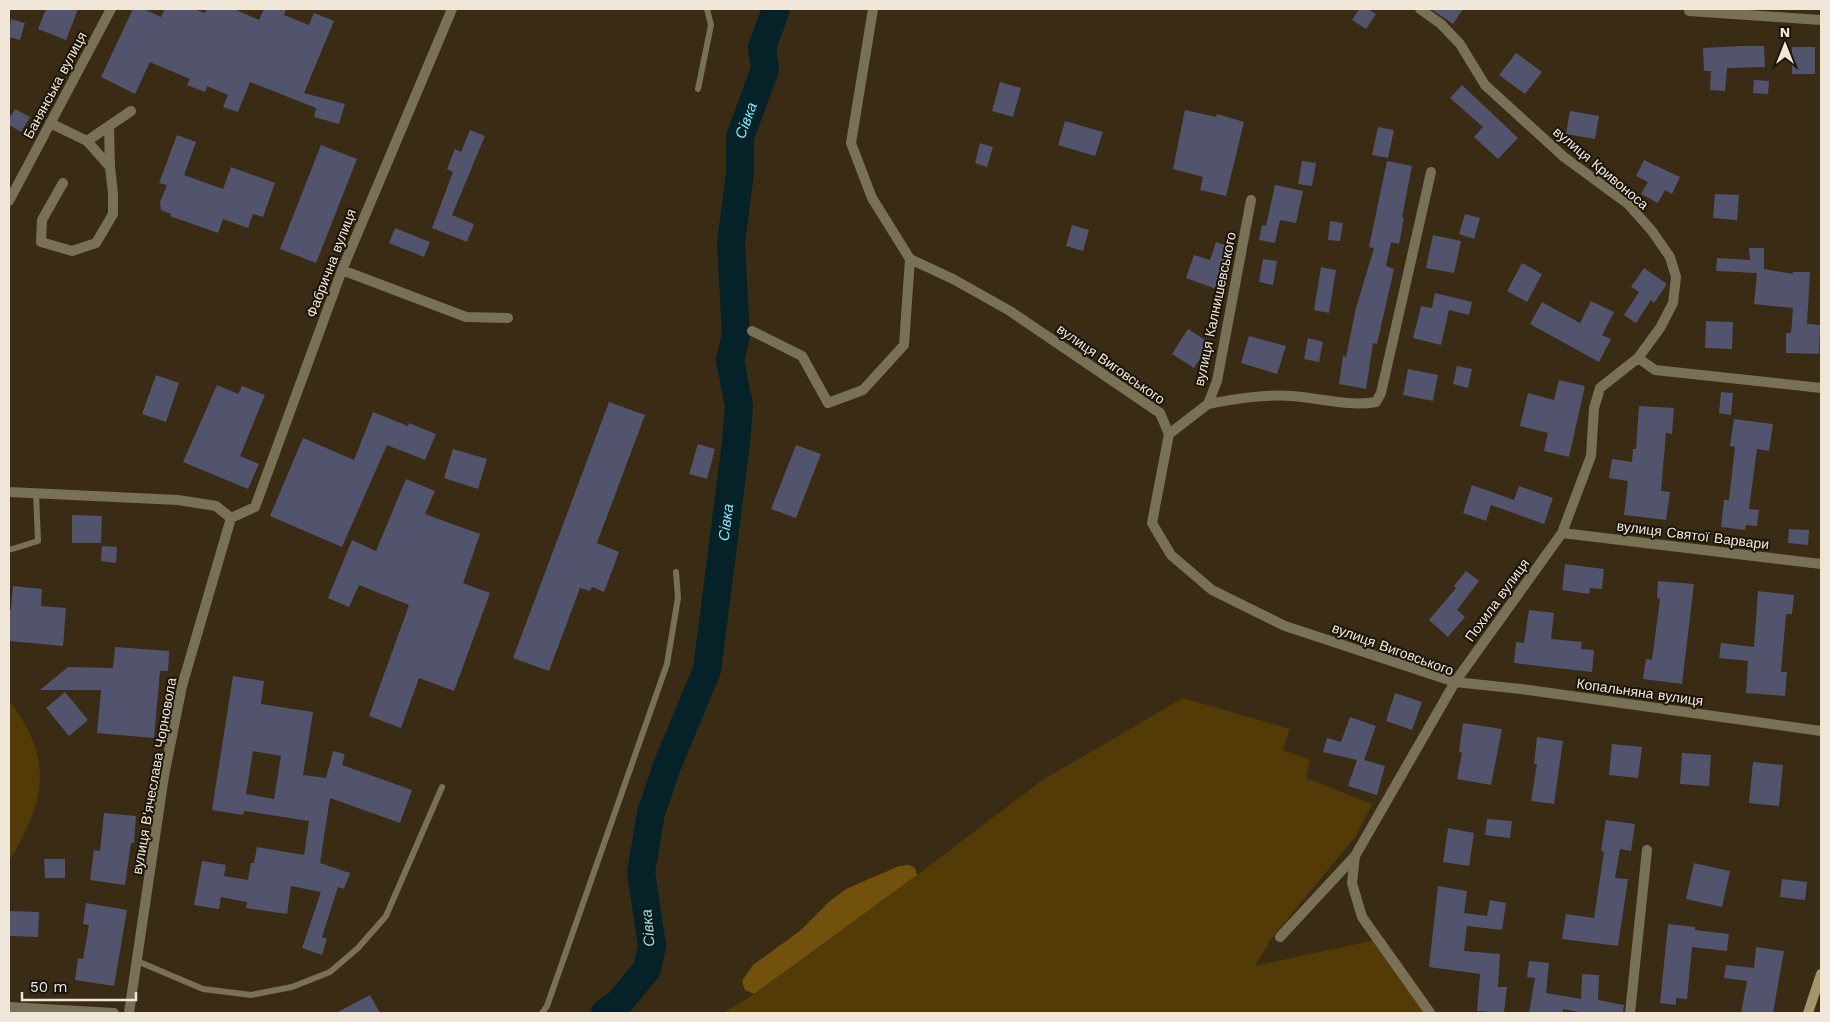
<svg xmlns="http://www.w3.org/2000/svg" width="1830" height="1022" font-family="'Work Sans',sans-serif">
  <rect width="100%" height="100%" fill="#392b14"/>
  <path fill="#533b07" d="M 1183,698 L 1290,729 L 1283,750 L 1310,760 L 1306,778 L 1372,804 L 1356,836 L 1271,939 L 1255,966 L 1384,938 L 1437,1013 L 723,1013 L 754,994 L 917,875 L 1041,781 Z
    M 9,700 C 55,761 45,800 9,862 Z"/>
  <path fill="#71510b" d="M 909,865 L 915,868 L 917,875 L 754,994 L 745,990 L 742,981 L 753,965 L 801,930 L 830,901 L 846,889 L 899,866 Z"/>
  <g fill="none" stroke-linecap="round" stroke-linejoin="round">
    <path stroke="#042227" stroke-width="28" id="s1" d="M 605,1013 L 619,1003 L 647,969 L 652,946 L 641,872 L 651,813 L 667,766 L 707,670 L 736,443 L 739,406 L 730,360 L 736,336 L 731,243 L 740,173 L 740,137 L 765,69 L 762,48 L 776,9"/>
  </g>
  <path fill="#52546e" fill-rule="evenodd" d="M 46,9 L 78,9 L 66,40 L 38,29 Z
    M 133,9 L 144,9 L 161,17 L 165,9 L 194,9 L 205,13 L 207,9 L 234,9 L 259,20 L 264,9 L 286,9 L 284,15 L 309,25 L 314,13 L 334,21 L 304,93 L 345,104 L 339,124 L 314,117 L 316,108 L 250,82 L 238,112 L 223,107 L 228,95 L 207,86 L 205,92 L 187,85 L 190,79 L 150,62 L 135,94 L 101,77 Z
    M 1359,9 L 1368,9 L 1376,14 L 1366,29 L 1352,20 Z
    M 1431,9 L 1463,9 L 1453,24 Z
    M 11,19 L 25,23 L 20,40 L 9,37 Z
    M 1742,46 L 1764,46 L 1765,67 L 1727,68 L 1725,91 L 1710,90 L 1711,71 L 1704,71 L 1703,48 Z
    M 1792,47 L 1815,47 L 1815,74 L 1792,74 Z
    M 1516,53 L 1542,72 L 1525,94 L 1499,75 Z
    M 1754,80 L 1769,81 L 1768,94 L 1753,93 Z
    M 1000,82 L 1021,88 L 1013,117 L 992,111 Z
    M 1462,85 L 1518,138 L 1498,159 L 1474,137 L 1483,127 L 1450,98 Z
    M 15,109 L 30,117 L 21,132 L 9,125 L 9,119 Z
    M 1185,110 L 1216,117 L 1217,114 L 1244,122 L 1226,196 L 1200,190 L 1203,177 L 1173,169 Z
    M 1570,111 L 1599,116 L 1595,139 L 1566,134 Z
    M 1065,121 L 1103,132 L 1095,156 L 1058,145 Z
    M 1378,127 L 1394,130 L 1388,158 L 1372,155 Z
    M 470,130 L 485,136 L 452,215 L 474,224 L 467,242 L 432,228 L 453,172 L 447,169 L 455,149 L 461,152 Z
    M 177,135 L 196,142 L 184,175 L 223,189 L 231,167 L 275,183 L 263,217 L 253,214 L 248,228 L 223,219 L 218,233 L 170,216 L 171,214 L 161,210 L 160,202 L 167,185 L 159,183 Z
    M 980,143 L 993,147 L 987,167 L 975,163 Z
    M 321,145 L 357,159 L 316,263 L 280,249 Z
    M 1644,160 L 1680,177 L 1672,194 L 1665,190 L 1658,203 L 1641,194 L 1648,182 L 1636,176 Z
    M 1302,161 L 1316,163 L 1312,186 L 1298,184 Z
    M 1387,161 L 1412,166 L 1402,217 L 1404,218 L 1399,244 L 1391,242 L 1386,266 L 1394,269 L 1377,344 L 1373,343 L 1366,389 L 1339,384 L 1343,356 L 1346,357 L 1356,308 L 1374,248 L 1369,247 Z
    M 1275,185 L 1303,191 L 1296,223 L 1280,220 L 1275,243 L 1259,240 L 1262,225 L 1266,226 Z
    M 1715,194 L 1739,195 L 1737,220 L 1713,218 Z
    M 1465,214 L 1480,218 L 1474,239 L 1459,234 Z
    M 1330,221 L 1343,223 L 1340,241 L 1328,240 Z
    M 1072,225 L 1089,230 L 1083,251 L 1066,246 Z
    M 395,228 L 430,242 L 424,257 L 389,243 Z
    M 1433,235 L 1461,241 L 1454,273 L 1426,268 Z
    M 1216,242 L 1230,247 L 1216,289 L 1186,278 L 1194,255 L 1210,260 Z
    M 1749,248 L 1764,248 L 1764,269 L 1793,274 L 1793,272 L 1810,272 L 1807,324 L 1820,325 L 1819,354 L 1786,353 L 1786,333 L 1791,333 L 1793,308 L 1754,304 L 1757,273 L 1716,271 L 1717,258 L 1750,260 Z
    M 1263,259 L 1277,261 L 1273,285 L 1259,282 Z
    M 1522,263 L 1542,274 L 1527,302 L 1507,291 Z
    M 1321,267 L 1336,270 L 1329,313 L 1314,310 Z
    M 1644,268 L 1667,284 L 1654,303 L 1651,300 L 1636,323 L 1624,315 L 1639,292 L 1631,287 Z
    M 1435,293 L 1472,302 L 1469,315 L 1449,310 L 1441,345 L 1413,338 L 1421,306 L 1432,308 Z
    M 1591,301 L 1614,312 L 1602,335 L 1611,339 L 1599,362 L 1530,324 L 1542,302 L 1580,323 Z
    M 1706,321 L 1733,322 L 1732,349 L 1705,348 Z
    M 1188,329 L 1210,343 L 1194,368 L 1172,354 Z
    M 1249,336 L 1286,346 L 1277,374 L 1241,363 Z
    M 1308,338 L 1323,342 L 1319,362 L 1304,359 Z
    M 1457,366 L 1472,369 L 1468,388 L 1453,384 Z
    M 1408,369 L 1438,375 L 1433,401 L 1403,395 Z
    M 156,375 L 179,383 L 166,422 L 142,414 Z
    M 1559,380 L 1585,386 L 1569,457 L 1544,451 L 1548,433 L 1520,426 L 1528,393 L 1554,400 Z
    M 217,385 L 238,394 L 242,386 L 265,395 L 240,456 L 259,464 L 248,489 L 183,462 Z
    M 1721,392 L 1733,393 L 1731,415 L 1719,413 Z
    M 609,402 L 645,415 L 597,543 L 619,552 L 604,592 L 592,587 L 590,591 L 580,588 L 549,671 L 513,658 Z
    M 1639,406 L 1674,408 L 1672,434 L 1666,433 L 1661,491 L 1670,492 L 1666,520 L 1624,515 L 1628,481 L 1609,478 L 1612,459 L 1632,462 L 1633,449 L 1636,449 Z
    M 373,412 L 408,426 L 409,423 L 436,434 L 425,460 L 387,445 L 342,547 L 270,516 L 303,438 L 354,460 Z
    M 1734,419 L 1773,424 L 1769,451 L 1757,449 L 1749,509 L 1759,510 L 1757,526 L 1746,525 L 1745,530 L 1721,527 L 1724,500 L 1729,500 L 1735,447 L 1730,446 Z
    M 698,444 L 715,449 L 707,479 L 689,474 Z
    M 796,445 L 821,454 L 796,518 L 771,509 Z
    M 453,449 L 487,459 L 478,489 L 444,478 Z
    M 406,479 L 435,491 L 425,514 L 480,534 L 463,583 L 490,593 L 454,691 L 419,678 L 401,728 L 369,716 L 409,605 L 359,585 L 349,607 L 328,598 L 352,540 L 376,551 Z
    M 1472,485 L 1514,500 L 1519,486 L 1553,498 L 1544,524 L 1491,505 L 1486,521 L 1463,513 Z
    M 72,515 L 102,516 L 101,543 L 72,543 Z
    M 1789,529 L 1809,530 L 1808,545 L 1788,543 Z
    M 102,546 L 117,547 L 116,563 L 101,561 Z
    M 1565,564 L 1604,569 L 1602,589 L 1590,588 L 1589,594 L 1562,590 Z
    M 1466,571 L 1479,581 L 1457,610 L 1465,617 L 1448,637 L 1429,620 L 1456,588 L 1454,586 Z
    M 1658,581 L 1694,584 L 1682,684 L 1643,679 L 1646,659 L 1652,660 L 1660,599 L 1657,598 Z
    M 13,586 L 42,589 L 41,606 L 66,608 L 63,646 L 9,641 L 9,610 L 11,610 Z
    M 1758,591 L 1794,595 L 1792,614 L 1786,614 L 1781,672 L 1787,672 L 1785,696 L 1746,693 L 1748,661 L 1719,658 L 1721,643 L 1754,647 Z
    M 1529,610 L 1554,613 L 1551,639 L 1582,642 L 1581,649 L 1594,650 L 1592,672 L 1514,663 L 1516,642 L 1524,643 Z
    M 115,647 L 169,651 L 168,671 L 160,671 L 154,738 L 97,733 L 101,690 L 40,690 L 68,667 L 113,668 Z
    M 233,676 L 264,681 L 261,704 L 313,712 L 303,775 L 326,778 L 333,751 L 345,754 L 342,765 L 412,790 L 400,823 L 330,798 L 320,863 L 350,873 L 344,889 L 338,887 L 322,937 L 327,939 L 322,955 L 302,948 L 321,892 L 291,886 L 287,914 L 246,908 L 247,902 L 221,897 L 219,909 L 194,905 L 202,861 L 226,865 L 224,876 L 248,880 L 251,863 L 254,863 L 257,847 L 304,855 L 309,821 L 244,811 L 243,815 L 212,810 ZM 253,751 L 281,756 L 274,799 L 246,794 Z
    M 65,692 L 88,720 L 69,736 L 46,708 Z
    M 1395,693 L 1422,702 L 1412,730 L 1386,721 Z
    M 1350,717 L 1376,726 L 1364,760 L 1385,766 L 1377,795 L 1348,786 L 1357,760 L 1323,752 L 1327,738 L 1341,742 Z
    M 1463,723 L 1502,729 L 1491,785 L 1457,779 L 1462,753 L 1459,752 Z
    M 1537,737 L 1563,741 L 1554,804 L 1531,801 L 1537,764 L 1534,764 Z
    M 1612,744 L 1642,747 L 1638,778 L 1609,775 Z
    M 1682,753 L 1711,755 L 1709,786 L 1680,784 Z
    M 1753,762 L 1783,765 L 1779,806 L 1749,803 Z
    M 104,813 L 136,816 L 134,843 L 131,843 L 125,885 L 90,880 L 94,850 L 100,851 Z
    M 1487,819 L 1512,821 L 1510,838 L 1485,835 Z
    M 1606,820 L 1635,824 L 1631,851 L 1620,849 L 1615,878 L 1628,879 L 1618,946 L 1562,939 L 1566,914 L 1594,918 L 1604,852 L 1601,851 Z
    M 1448,828 L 1474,833 L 1469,866 L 1443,862 Z
    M 44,859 L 65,859 L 65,878 L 45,878 Z
    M 1694,863 L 1730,871 L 1722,907 L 1686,899 Z
    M 1782,879 L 1807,882 L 1805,900 L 1780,897 Z
    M 1438,886 L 1467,891 L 1464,913 L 1487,916 L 1490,900 L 1506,903 L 1502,930 L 1467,926 L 1464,951 L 1500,954 L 1498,987 L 1507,987 L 1504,1013 L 1477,1011 L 1480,974 L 1429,967 Z
    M 86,903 L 127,910 L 114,986 L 75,980 L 78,958 L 83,959 L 89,925 L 83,924 Z
    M 9,911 L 39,912 L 38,937 L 9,936 Z
    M 1668,924 L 1695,927 L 1695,930 L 1729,934 L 1727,951 L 1692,947 L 1687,999 L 1676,998 L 1676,1005 L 1660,1003 Z
    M 1756,947 L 1784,951 L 1773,1013 L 1741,1013 L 1747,981 L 1724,978 L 1726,965 L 1754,968 Z
    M 1529,961 L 1549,963 L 1546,993 L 1581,999 L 1582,974 L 1599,975 L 1598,1000 L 1624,1005 L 1623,1013 L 1584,1013 L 1563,1009 L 1563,1013 L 1529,1013 L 1535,978 L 1527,977 Z
    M 370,995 L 380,1013 L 336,1013 Z"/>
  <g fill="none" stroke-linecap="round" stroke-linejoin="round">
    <path stroke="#787156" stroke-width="6" d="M 698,89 L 711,25 L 707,9
      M 9,550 L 38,541 L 36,493
      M 137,961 L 203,989 L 251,995 L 292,987 L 330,972 L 358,948 L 386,916 L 442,787
      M 542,1013 L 547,1006 L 667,664 L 678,598 L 676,572"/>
    <path stroke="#787156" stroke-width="10" d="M 873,9 L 851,143 L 872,198 L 910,259 L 953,279 L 1010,311 L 1160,413 L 1169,434 L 1152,523 L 1171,555 L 1212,590 L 1285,626 L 1455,682 L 1521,689 L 1821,731
      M 1689,11 L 1821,20
      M 50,123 L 87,141 L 131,111
      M 109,127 L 110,167
      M 63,183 L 42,220 L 41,242 L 72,251 L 96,243 L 113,214 L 113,193 L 110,167 L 87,141
      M 9,201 L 111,9
      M 342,270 L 466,317 L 508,318
      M 752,331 L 802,356 L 828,403 L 863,390 L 904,345 L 910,259
      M 1638,358 L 1655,370 L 1821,388
      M 1208,404 C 1235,399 1264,394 1292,396 C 1320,398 1348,407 1376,402 L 1381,393 L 1431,172
      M 1169,434 L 1208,404 L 1217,381 L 1251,200
      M 9,492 L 178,500 L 216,506 L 231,518
      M 231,518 L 255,507 L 342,270 L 452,9
      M 1562,533 L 1821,564
      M 1355,856 L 1352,883 L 1362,917 L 1430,1013
      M 1280,937 L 1355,856 L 1455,682 L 1562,533 L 1591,456 L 1594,408 L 1600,388 L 1638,358 L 1660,328 L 1673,303 L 1676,277 L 1670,257 L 1652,231 L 1628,204 L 1564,157 L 1485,85 L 1460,44 L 1441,24 L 1420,9
      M 9,1007 L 114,1013
      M 129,1013 L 164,776 L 182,686 L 231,518
      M 1630,1013 L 1647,850"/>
    <path stroke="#a2966a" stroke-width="10" d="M 1808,1013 L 1821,974"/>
  </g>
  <g text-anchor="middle" stroke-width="4" stroke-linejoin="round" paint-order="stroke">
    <g font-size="14" fill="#f0e7d9" stroke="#1b150b">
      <text transform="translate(55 85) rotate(-62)" y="5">Банянська вулиця</text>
      <text transform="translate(1601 168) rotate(40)" y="5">вулиця Кривоноса</text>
      <text transform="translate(331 263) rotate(-69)" y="5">Фабрична вулиця</text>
      <text transform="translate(1215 309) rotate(-78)" y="5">вулиця Калнишевського</text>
      <text transform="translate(1111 364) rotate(35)" y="5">вулиця Виговського</text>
      <text transform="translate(1693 535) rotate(7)" y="5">вулиця Святої Варвари</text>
      <text transform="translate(1497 600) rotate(-54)" y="5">Похила вулиця</text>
      <text transform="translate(1393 649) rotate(20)" y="5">вулиця Виговського</text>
      <text transform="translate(1640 692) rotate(8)" y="5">Копальняна вулиця</text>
      <text transform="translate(154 776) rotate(-80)" y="5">вулиця В'ячеслава Чорновола</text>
    </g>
    <g font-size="15" font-style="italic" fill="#84e8f8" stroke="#1b150b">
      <text dy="5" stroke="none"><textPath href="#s1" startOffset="928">Сівка</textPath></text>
      <text dy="5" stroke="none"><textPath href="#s1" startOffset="522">Сівка</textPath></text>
      <text transform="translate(648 928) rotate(-95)" y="5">Сівка</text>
    </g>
  </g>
  <rect width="1830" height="1022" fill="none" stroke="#f0e7d9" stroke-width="20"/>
  <g transform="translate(1785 45)" stroke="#1b150b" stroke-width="4" paint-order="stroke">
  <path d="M0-4L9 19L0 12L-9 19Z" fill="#f0e7d9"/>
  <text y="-8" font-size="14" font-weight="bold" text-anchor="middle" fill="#f0e7d9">N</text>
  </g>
  <path d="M22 992v8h114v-8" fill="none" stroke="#f0e7d9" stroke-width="2.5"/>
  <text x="30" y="992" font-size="15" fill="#f0e7d9" stroke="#1b150b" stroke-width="4" paint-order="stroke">50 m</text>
</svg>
